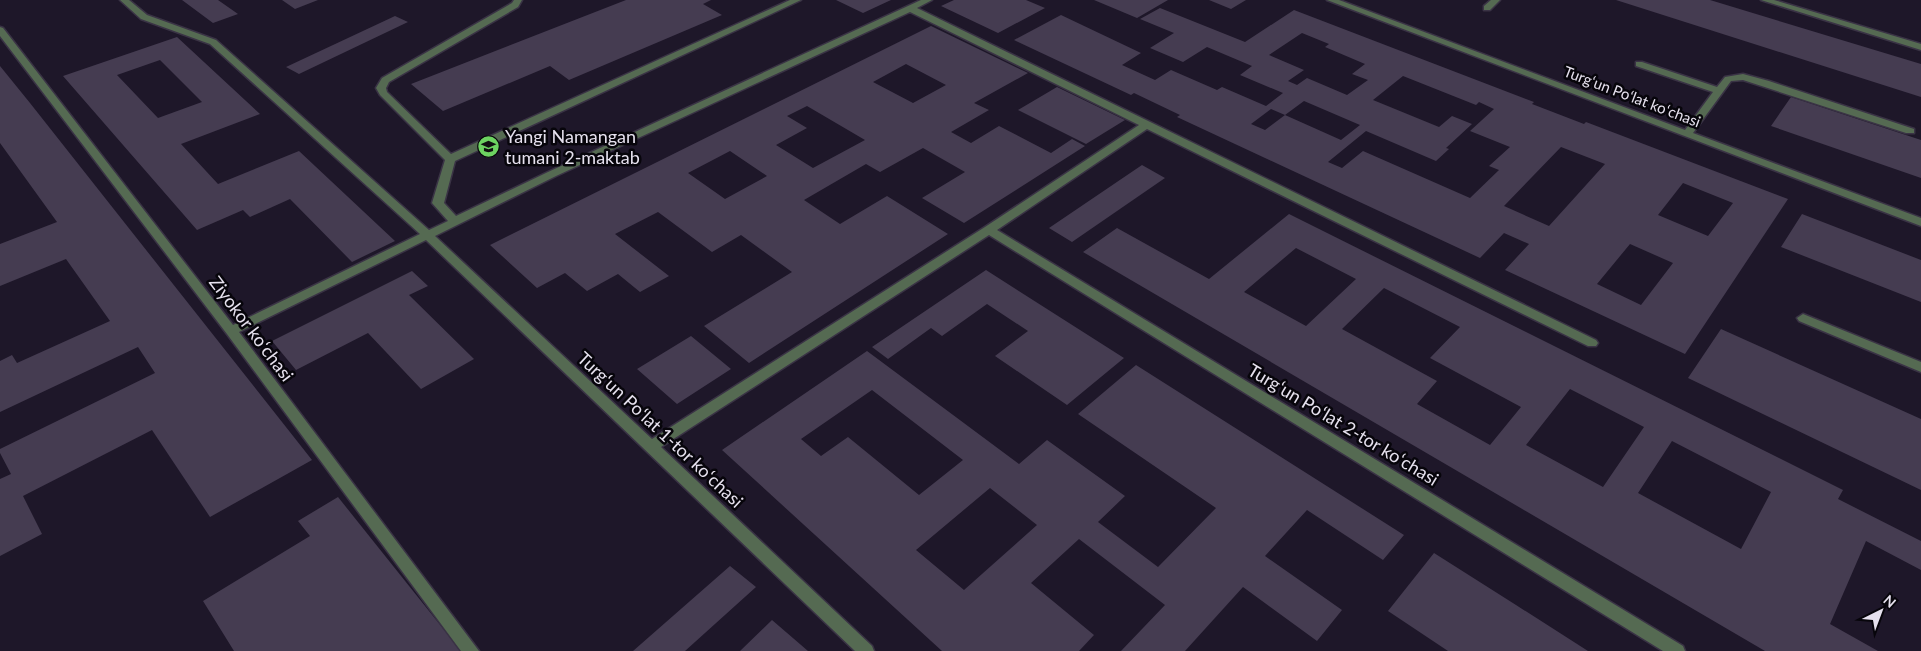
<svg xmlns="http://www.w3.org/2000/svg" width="1921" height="651" font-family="Lato,sans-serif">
  <rect width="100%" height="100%" fill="#1e1729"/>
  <path fill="#453c51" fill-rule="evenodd" d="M 182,0 L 218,0 L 238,14 L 213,23 Z
    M 282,0 L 318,0 L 295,9 Z
    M 626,0 L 711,0 L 703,4 L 722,15 L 569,80 L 550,66 L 443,111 L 411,84 Z
    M 836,0 L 891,0 L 863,13 Z
    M 954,0 L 1026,0 L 1045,8 L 998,33 L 941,6 Z
    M 1094,0 L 1168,0 L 1137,18 Z
    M 1209,0 L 1246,0 L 1231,9 Z
    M 1616,0 L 1710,0 L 1921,64 L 1921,97 Z
    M 1160,8 L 1245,42 L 1294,10 L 1534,102 L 1532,104 L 1584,124 L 1586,122 L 1788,199 L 1685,354 L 1505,270 L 1529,244 L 1504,233 L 1480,258 L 1177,117 L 1180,115 L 1134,93 L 1131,95 L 1014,40 L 1061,15 L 1141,53 L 1122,65 L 1155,80 L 1171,70 L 1217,90 L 1222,87 L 1266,106 L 1283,93 L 1240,75 L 1252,66 L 1207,47 L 1183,62 L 1150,48 L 1174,33 L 1140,19 ZM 1302,33 L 1329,44 L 1325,47 L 1365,64 L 1352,74 L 1368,80 L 1347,95 L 1307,78 L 1297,85 L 1288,81 L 1304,70 L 1269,55 ZM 1403,76 L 1476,105 L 1479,102 L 1494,109 L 1470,131 L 1510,147 L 1489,166 L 1499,170 L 1470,198 L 1363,151 L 1342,168 L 1328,162 L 1366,131 L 1436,161 L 1449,149 L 1446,148 L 1472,124 L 1452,116 L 1439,127 L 1373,100 ZM 1304,101 L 1360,125 L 1341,140 L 1285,115 ZM 1271,109 L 1285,115 L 1265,130 L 1251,124 ZM 1561,147 L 1605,164 L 1549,226 L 1504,206 ZM 1683,183 L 1733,203 L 1708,236 L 1658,215 ZM 1630,244 L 1673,263 L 1641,305 L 1597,284 Z
    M 395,16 L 408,22 L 299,74 L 286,67 Z
    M 931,26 L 1028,73 L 974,103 L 989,110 L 951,132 L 971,143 L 999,126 L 1051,153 L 1072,139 L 1085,146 L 964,223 L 922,198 L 965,172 L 923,148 L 880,172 L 866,164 L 804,200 L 840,224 L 887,196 L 948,234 L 749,363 L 704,326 L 792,272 L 741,235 L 712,252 L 658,212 L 615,234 L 669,276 L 640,292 L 618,274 L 587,291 L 565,273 L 537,288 L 490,245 ZM 906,64 L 946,85 L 913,103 L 873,82 ZM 807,106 L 865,140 L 813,168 L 776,145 L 807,128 L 787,116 ZM 730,151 L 767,176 L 725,199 L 688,173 Z
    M 177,37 L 260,114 L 181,144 L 218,184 L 299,151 L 395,241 L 352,262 L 290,199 L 250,217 L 243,210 L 197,230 L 63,76 ZM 160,60 L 202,102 L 158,118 L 117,75 Z
    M 0,66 L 30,103 L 312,460 L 210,517 L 152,430 L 23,496 L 42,534 L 0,556 L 0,479 L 11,474 L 0,453 L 0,449 L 155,373 L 138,347 L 0,412 L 0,361 L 12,355 L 17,363 L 110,321 L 66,259 L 0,286 L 0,244 L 57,222 L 0,143 Z
    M 1057,87 L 1125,120 L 1086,144 L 1018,110 Z
    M 1791,97 L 1921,140 L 1921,178 L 1771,126 Z
    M 1142,165 L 1165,178 L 1072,242 L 1049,228 Z
    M 1289,214 L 1843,490 L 1838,499 L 1921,541 L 1921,570 L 1866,541 L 1830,624 L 1878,651 L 1765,651 L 1083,252 L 1117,228 L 1209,279 ZM 1296,248 L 1356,279 L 1306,326 L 1244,292 ZM 1384,288 L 1460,327 L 1430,358 L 1521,407 L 1490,445 L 1417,404 L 1437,381 L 1342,329 ZM 1570,389 L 1644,427 L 1603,487 L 1526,445 ZM 1672,441 L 1771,492 L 1741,549 L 1638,493 Z
    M 1802,214 L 1921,260 L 1921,302 L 1781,247 Z
    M 986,270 L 1124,358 L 1067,405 L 995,356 L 1028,331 L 987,304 L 942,336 L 931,328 L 888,359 L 872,347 Z
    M 412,271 L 428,286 L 409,295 L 474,359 L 421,389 L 368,333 L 296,370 L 272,341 Z
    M 1721,329 L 1921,419 L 1921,490 L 1688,378 Z
    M 691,336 L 731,369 L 677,404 L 637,369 Z
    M 867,351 L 1019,464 L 1047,440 L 1125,496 L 1098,522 L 1158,567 L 1216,508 L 1078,414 L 1136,365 L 1404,535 L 1383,560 L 1307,510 L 1265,556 L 1342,610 L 1317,641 L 1243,587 L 1185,651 L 1121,651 L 1165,605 L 1079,539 L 1031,583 L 1094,635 L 1079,651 L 942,651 L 722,450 ZM 872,390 L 963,460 L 919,495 L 848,437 L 821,456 L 801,439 ZM 990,488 L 1037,525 L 964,590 L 916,550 Z
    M 338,497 L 461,651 L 234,651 L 203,601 L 310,536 L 298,521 Z
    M 1434,553 L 1516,605 L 1588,651 L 1448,651 L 1388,611 Z
    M 730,566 L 756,587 L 685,651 L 633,651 Z
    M 772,620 L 808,651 L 740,651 Z"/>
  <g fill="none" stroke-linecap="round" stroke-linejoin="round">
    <defs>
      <path id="minor" d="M 120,0 L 129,0 L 147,15 L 216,40 L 429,230 L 448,221 L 432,203 L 445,160 L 380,95 L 376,88 L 382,78 L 512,3 L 514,0 L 522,0 L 518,7 L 389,82 L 386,88 L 387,92 L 451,154 L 790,0 L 801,0 L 455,161 L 444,203 L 456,216 L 548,172 L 921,0 L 932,0 L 917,8 L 1596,340 L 1598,343 L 1596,346 L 1588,346 L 1147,129 L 997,230 L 1683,646 L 1685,651 L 1663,651 L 989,235 L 661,447 L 872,646 L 874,651 L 855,651 L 426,240 L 239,332 L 479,651 L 461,651 L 227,334 L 0,36 L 0,27 L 3,28 L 233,325 L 420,234 L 210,44 L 141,19 ZM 910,12 L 1139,125 L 985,227 L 652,439 L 435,236 L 556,176 Z
        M 1327,0 L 1339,0 L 1685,130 L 1713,92 L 1636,66 L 1636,62 L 1642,62 L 1717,87 L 1725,77 L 1743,74 L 1769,81 L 1914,129 L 1914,133 L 1906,133 L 1743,80 L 1731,81 L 1693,133 L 1921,218 L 1921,226 Z
        M 1491,0 L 1500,0 L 1490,10 L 1484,10 L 1484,6 Z
        M 1761,0 L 1774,0 L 1921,44 L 1921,50 Z
        M 1803,314 L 1921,362 L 1921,372 L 1799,321 L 1797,318 Z"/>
    </defs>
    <use href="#minor" stroke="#3a3345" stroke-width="3"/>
    <use href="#minor" fill="#556a52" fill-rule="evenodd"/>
  </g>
  <defs>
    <symbol id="school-disc" viewBox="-11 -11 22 22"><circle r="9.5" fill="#6dd361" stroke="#07050b"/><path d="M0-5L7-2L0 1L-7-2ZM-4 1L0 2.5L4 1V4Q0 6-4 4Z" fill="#111"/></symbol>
  </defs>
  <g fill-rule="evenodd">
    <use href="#school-disc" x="476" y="134" width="25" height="25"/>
  </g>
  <g text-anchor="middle" stroke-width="5" stroke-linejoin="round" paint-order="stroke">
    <g font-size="15" fill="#e6e1ee" stroke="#07050b">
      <text transform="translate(1632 97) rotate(21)" y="5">Turgʻun Poʻlat koʻchasi</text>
    </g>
    <g font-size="18" fill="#e6e1ee" stroke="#07050b" text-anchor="start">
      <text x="505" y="143">Yangi Namangan<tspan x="505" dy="21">tumani 2-maktab</tspan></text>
    </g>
    <g font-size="18" fill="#e6e1ee" stroke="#07050b">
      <text transform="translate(251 329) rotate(53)" y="6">Ziyokor koʻchasi</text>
      <text transform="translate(1343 425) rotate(31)" y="6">Turgʻun Poʻlat 2-tor koʻchasi</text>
      <text transform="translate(660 430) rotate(43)" y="6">Turgʻun Poʻlat 1-tor koʻchasi</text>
    </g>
  </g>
  <g transform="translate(1881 611) rotate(42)" stroke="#07050b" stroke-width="4" paint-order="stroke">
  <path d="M0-4L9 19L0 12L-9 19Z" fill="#e6e1ee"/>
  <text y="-8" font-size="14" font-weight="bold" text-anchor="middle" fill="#e6e1ee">N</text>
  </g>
</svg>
